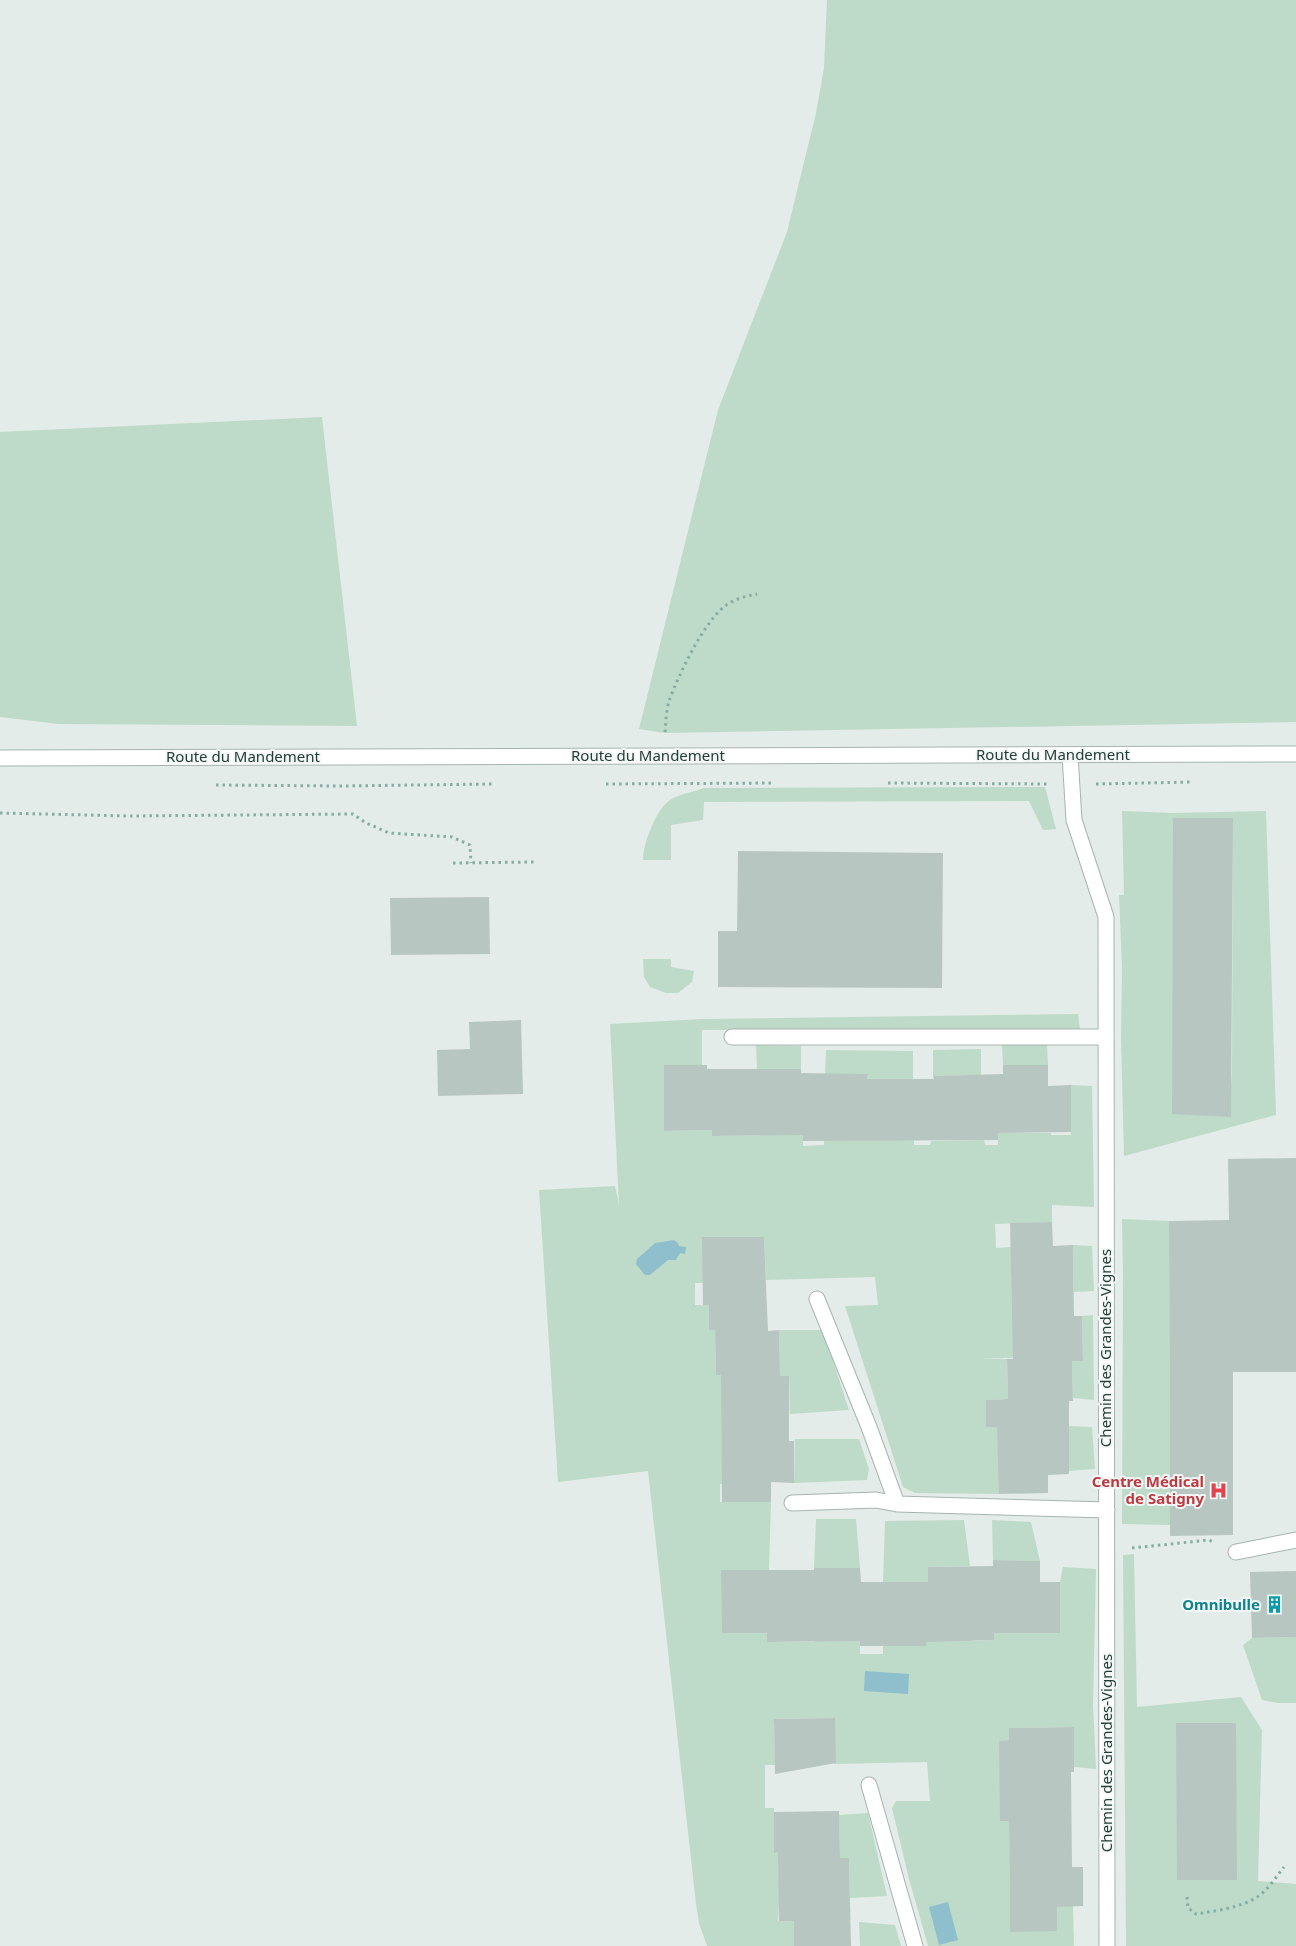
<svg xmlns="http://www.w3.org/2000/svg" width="1296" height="1946" font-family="'Noto Sans',sans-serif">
  <rect width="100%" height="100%" fill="#e3ece8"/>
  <path fill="#bddbc8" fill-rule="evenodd" d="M 827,0 L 1296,0 L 1296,722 L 665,733 L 639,729 L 718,410 L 787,232 L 816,113 L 824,68 Z
    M 322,417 L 357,726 L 59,724 L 0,717 L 0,432 Z
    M 1045,787 L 1056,829 L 1043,830 L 1029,801 L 704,802 L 703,820 L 671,825 L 671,860 L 643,860 C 643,844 656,809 670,800 C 679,794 694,792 704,788 Z
    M 1122,811 L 1173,813 L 1266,811 L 1276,1115 L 1124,1156 L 1121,1038 L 1122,967 L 1119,895 L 1124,895 ZM 1233,818 L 1232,1074 L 1228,1116 Z
    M 643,959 L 671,959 L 671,967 L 694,971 L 692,982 L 678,993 L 666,993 L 650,987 L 644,977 Z
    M 1078,1014 L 1080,1029 L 702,1030 L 702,1065 L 664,1066 L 664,1131 L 712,1130 L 712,1136 L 757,1136 L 803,1130 L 803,1146 L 824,1145 L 824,1140 L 914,1140 L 914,1145 L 930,1145 L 931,1141 L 984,1140 L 985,1145 L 998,1145 L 998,1133 L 1051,1133 L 1051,1135 L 1071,1135 L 1071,1085 L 1092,1086 L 1094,1207 L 1052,1205 L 1052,1222 L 995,1224 L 996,1248 L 1011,1247 L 1012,1314 L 1020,1358 L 982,1358 L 1007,1359 L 1008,1399 L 986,1400 L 987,1427 L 1006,1427 L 999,1494 L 915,1493 L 903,1487 L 845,1306 L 878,1305 L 875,1277 L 766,1280 L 764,1237 L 703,1237 L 703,1283 L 695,1283 L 695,1305 L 709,1305 L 709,1330 L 715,1330 L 716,1375 L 727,1375 L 727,1484 L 720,1484 L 720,1502 L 771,1502 L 767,1633 L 782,1642 L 814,1642 L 815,1633 L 860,1633 L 860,1654 L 883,1654 L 883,1646 L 926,1645 L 926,1633 L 971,1633 L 972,1641 L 993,1640 L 994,1624 L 1060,1582 L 1063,1567 L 1096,1569 L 1093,1705 L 1096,1769 L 1074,1767 L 1074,1727 L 1009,1728 L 1009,1740 L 999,1741 L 1009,1821 L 1010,1931 L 1057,1931 L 1057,1906 L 1073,1906 L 1074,1946 L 928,1946 L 909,1879 L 892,1808 L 896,1801 L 930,1801 L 927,1762 L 834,1764 L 833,1718 L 774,1719 L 775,1765 L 765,1765 L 765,1808 L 774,1808 L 774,1852 L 787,1852 L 788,1900 L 779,1900 L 778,1921 L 794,1921 L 794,1946 L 707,1946 L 699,1923 L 696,1904 L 648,1471 L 558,1482 L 539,1190 L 615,1186 L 619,1205 L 610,1024 L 702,1019 Z
    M 1047,1044 L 1048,1065 L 1003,1065 L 1002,1045 Z
    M 756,1045 L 801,1046 L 801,1069 L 757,1069 Z
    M 981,1049 L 981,1075 L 933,1076 L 933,1050 Z
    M 826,1050 L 913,1051 L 913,1079 L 867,1079 L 868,1075 L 825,1074 Z
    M 1122,1219 L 1169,1221 L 1170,1525 L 1122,1524 L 1123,1274 Z
    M 1073,1245 L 1092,1246 L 1094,1291 L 1074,1292 Z
    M 1093,1315 L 1094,1400 L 1073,1398 L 1072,1361 L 1083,1360 L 1082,1316 Z
    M 779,1330 L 823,1330 L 849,1410 L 790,1414 L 789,1376 L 780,1376 Z
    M 1069,1426 L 1092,1427 L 1095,1469 L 1069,1471 Z
    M 795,1439 L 859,1439 L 869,1469 L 867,1480 L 794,1483 Z
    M 816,1519 L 856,1519 L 860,1568 L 814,1568 Z
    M 964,1520 L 970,1566 L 929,1567 L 928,1582 L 883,1582 L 885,1521 Z
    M 992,1520 L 1031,1522 L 1040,1561 L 993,1560 Z
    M 1134,1554 L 1137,1707 L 1241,1697 L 1262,1730 L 1258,1881 L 1296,1884 L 1296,1946 L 1126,1946 L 1123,1555 Z
    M 1296,1637 L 1296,1703 L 1278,1703 L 1262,1700 L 1243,1645 L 1252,1638 Z
    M 868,1813 L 887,1896 L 850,1898 L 849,1858 L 840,1858 L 839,1815 Z
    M 859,1922 L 895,1925 L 901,1946 L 860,1946 Z"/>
  <path fill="#8fbecc" d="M 674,1240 L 678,1243 L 679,1246 L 686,1247 L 685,1254 L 680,1253 L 676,1260 L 668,1260 L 650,1275 L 645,1275 L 636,1264 L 637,1259 L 655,1243 Z
    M 865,1671 L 909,1674 L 908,1694 L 864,1691 Z
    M 948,1902 L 958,1940 L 939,1945 L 929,1907 Z"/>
  <path fill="#b8c6c2" d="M 1173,818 L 1233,818 L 1231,1117 L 1172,1114 Z
    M 738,851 L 943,853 L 942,988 L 718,987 L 718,931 L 737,931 Z
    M 489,897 L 490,954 L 391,955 L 390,898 Z
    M 521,1020 L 523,1094 L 438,1096 L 437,1050 L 470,1049 L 469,1022 Z
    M 664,1065 L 707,1065 L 707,1069 L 801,1069 L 801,1073 L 868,1074 L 867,1079 L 934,1079 L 933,1076 L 1003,1074 L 1003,1065 L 1048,1065 L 1048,1086 L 1071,1085 L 1071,1132 L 998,1133 L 998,1140 L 803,1141 L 803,1135 L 712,1136 L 712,1130 L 664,1131 Z
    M 1296,1158 L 1296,1372 L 1233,1372 L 1233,1535 L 1170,1536 L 1169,1221 L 1229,1220 L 1228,1159 Z
    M 1052,1222 L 1053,1246 L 1073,1245 L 1074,1316 L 1082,1316 L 1083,1361 L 1072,1361 L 1073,1401 L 1069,1401 L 1069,1474 L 1048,1475 L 1048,1493 L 999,1494 L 997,1427 L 986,1427 L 986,1400 L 1008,1399 L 1007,1359 L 1013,1359 L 1010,1223 Z
    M 702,1237 L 764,1237 L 768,1331 L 779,1330 L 780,1376 L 789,1376 L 789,1441 L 794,1441 L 794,1483 L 771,1482 L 771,1502 L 722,1502 L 721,1375 L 716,1375 L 715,1330 L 709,1330 L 709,1305 L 703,1305 Z
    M 993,1560 L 1040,1561 L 1040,1582 L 1060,1582 L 1060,1633 L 994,1633 L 994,1640 L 926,1642 L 926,1646 L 860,1646 L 860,1641 L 767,1642 L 767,1633 L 722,1633 L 721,1570 L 814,1570 L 814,1568 L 860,1568 L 861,1582 L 928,1582 L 928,1567 L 993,1566 Z
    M 1296,1571 L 1296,1637 L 1252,1638 L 1250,1572 Z
    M 835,1718 L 836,1763 L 775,1774 L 774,1719 Z
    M 1176,1723 L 1236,1723 L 1237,1880 L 1177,1880 Z
    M 1074,1727 L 1074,1772 L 1071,1772 L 1072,1867 L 1083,1867 L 1083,1906 L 1057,1907 L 1057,1931 L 1010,1932 L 1009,1821 L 1000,1821 L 999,1741 L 1009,1740 L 1009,1728 Z
    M 839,1811 L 840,1858 L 849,1858 L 851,1946 L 794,1946 L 794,1921 L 779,1921 L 778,1852 L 774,1853 L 774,1812 Z"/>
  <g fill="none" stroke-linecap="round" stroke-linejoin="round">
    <defs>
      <path id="minor" d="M 1070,755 L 1074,820 L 1106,917 L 1107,1946
        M 0,758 L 1296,754
        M 732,1037 L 1105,1037
        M 817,1299 L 869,1427 L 897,1504
        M 792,1503 L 876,1500 L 897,1504 L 1107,1510
        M 1236,1552 L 1296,1540
        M 869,1785 L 915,1946"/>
    </defs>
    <use href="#minor" stroke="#a6b4af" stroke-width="17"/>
    <path stroke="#86ada3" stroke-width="3" stroke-dasharray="2.5 4" stroke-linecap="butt" d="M 665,732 C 666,722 666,711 669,701 C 678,676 706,617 728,604 C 737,598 747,596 757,594
      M 888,783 L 1047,784
      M 606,784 L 774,783
      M 1096,784 L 1192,782
      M 216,785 L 339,786 L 494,784
      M 0,813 L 129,816 L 353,814 L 366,823 L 389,833 L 452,837 L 470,845 L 471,863
      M 453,863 L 534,862
      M 1132,1548 L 1209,1540 L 1215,1543
      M 1187,1897 L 1188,1908 L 1196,1914 C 1215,1911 1237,1908 1254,1899 C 1267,1892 1275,1878 1284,1867"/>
    <use href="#minor" stroke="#fff" stroke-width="15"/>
  </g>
  <defs>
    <symbol id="hospital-bare" viewBox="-9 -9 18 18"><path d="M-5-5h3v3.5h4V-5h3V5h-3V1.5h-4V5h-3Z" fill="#e0444e" stroke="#f3f8f6" stroke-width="2.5" paint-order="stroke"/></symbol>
    <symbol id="building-bare" viewBox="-9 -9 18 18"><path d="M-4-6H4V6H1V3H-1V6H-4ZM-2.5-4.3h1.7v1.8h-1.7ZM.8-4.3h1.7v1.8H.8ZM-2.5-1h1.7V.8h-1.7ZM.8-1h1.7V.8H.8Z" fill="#0f9aa8" stroke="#f3f8f6" stroke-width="2.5" paint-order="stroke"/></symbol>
  </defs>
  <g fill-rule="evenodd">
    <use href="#hospital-bare" x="1206" y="1478" width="25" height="25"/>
    <use href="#building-bare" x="1262" y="1592" width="25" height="25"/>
  </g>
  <g text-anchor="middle" stroke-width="4" stroke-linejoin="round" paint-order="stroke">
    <g font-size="15" fill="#243c37" stroke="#f3f8f6">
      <text x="1053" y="760">Route du Mandement</text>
      <text x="648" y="761">Route du Mandement</text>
      <text x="243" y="762">Route du Mandement</text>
      <text transform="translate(1106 1348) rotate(-90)" y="5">Chemin des Grandes-Vignes</text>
      <text transform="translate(1107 1753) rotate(-90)" y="5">Chemin des Grandes-Vignes</text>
    </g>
    <g font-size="15" font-weight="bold" fill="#be3a42" stroke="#f3f8f6" text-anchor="end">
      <text x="1204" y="1487">Centre Médical<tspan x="1204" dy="17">de Satigny</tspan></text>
    </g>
    <g font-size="15" font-weight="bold" fill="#0d838f" stroke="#f3f8f6" text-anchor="end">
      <text x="1260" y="1610">Omnibulle</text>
    </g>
  </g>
</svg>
